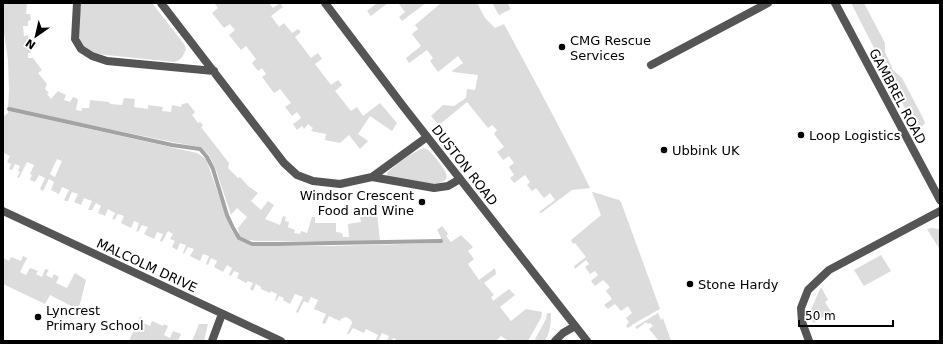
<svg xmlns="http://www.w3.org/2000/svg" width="943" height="344" font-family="'DejaVu Sans',sans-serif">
  <rect width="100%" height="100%" fill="#fff"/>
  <path fill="#dcdcdc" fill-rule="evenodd" d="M 3,3 L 22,3 L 22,4 L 27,4 L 26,14 L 30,14 L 31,20 L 28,21 L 28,26 L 23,26 L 24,36 L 28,35 L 31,53 L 28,53 L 28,58 L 33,58 L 42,70 L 38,73 L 47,84 L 45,89 L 49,93 L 47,94 L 51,99 L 58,91 L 66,95 L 64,100 L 70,102 L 73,97 L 78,99 L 76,110 L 82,111 L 82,108 L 89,108 L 90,100 L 109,102 L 110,104 L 122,105 L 124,98 L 135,99 L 134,107 L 148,109 L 148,105 L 163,107 L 162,111 L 171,112 L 172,105 L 181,107 L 182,104 L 188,103 L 195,112 L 192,115 L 198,123 L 200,122 L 203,125 L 201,127 L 229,163 L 228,168 L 238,178 L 240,177 L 248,186 L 258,193 L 251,201 L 261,210 L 268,201 L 274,205 L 265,219 L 280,225 L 283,216 L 286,217 L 285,221 L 289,222 L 288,227 L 295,230 L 294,233 L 300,234 L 301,231 L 307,233 L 312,217 L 315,217 L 315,223 L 336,223 L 336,232 L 342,233 L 343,237 L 349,237 L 348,224 L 361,222 L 360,217 L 377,213 L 380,241 L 255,241 L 244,239 L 239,236 L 238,228 L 247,217 L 237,208 L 231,215 L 216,170 L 209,155 L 200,147 L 172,142 L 8,108 L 9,91 L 8,60 L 3,26 Z
    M 81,3 L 152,3 L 184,44 L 186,49 C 183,56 182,60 174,62 L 106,55 L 93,53 L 85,48 L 80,40 L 78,32 Z
    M 214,3 L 269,3 L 273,8 L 280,3 L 283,7 L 271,16 L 279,27 L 284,23 L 292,33 L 298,29 L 301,32 L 295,37 L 311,58 L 318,53 L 322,59 L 315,64 L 331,85 L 338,80 L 342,85 L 335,91 L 351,111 L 357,107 L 363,116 L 380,103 L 397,123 L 392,131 L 370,116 L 358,134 L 368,141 L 360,149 L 349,135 L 340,143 L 325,140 L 326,134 L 311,131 L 313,128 L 308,124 L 304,129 L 302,126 L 297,130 L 293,124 L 301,118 L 297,112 L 292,116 L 285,107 L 291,103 L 280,89 L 274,93 L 262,77 L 266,74 L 262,68 L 258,71 L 252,63 L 256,59 L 246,46 L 241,50 L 229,35 L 235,30 L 230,24 L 224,28 L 212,13 L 218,8 Z
    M 377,3 L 388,3 L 371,16 L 367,11 Z
    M 398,3 L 426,3 L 402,21 L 399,17 L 405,12 Z
    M 441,3 L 477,3 L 485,18 L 495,28 L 504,24 C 533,78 563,132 590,188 L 572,190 L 541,213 L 539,212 L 555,200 L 550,193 L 544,198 L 536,188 L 532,191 L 527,185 L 530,182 L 525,175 L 514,183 L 510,178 L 514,175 L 509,167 L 514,163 L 509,156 L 503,160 L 497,152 L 504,147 L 494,134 L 497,130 L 492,125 L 488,128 L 467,102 L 439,125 L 431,116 L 443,105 L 454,106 L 466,98 L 467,89 L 475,90 L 478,75 L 453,72 L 452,71 L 463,63 L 458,56 L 438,72 L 430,61 L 433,58 L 427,50 L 409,63 L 406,58 L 421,46 L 412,34 L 418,29 L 415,25 Z
    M 492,3 L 507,3 L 511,9 L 499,15 Z
    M 851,3 L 864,3 L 885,43 L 885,52 L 893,70 L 902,78 L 923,118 L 925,123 L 919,129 L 915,128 Z
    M 8,111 L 197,153 L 206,159 L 231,230 L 239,240 L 252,246 L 329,246 L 441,243 L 441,237 L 437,230 L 442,226 L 448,234 L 446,236 L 451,242 L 461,235 L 473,247 L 468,251 L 474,259 L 468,264 L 479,280 L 495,268 L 496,274 L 484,283 L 494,295 L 491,297 L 493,301 L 509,289 L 515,295 L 500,307 L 511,321 L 526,309 L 542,312 L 541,318 L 528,341 L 508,341 L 501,336 L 496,341 L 399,341 L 393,338 L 392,341 L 387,341 L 389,336 L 382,333 L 378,341 L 375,341 L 378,335 L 366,329 L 364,333 L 353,328 L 349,334 L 347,334 L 352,323 L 351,320 L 346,317 L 341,319 L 340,321 L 329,316 L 325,324 L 322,323 L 326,314 L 314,309 L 318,300 L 311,297 L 308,303 L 304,301 L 298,313 L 296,312 L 303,297 L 295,294 L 290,304 L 283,300 L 284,298 L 279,296 L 276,301 L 275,301 L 277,294 L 271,291 L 270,293 L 261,289 L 261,287 L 256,284 L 253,291 L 250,289 L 253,283 L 248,281 L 246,283 L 237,278 L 239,273 L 234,271 L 231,276 L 229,275 L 232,268 L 227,265 L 223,272 L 214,267 L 217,261 L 211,258 L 208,265 L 206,264 L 209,256 L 203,254 L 200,261 L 190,256 L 194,249 L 188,247 L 184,254 L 183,253 L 186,245 L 180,243 L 177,250 L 172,247 L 175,241 L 170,239 L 173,234 L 168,231 L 162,242 L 160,241 L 163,234 L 157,232 L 154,239 L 144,234 L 148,227 L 142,225 L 138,232 L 137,231 L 136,232 L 139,223 L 134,221 L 131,228 L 121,223 L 124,216 L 118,214 L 115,219 L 112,220 L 115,213 L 108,209 L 105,216 L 98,213 L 101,206 L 96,203 L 92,210 L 88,210 L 92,201 L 84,198 L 81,205 L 74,202 L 78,194 L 72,192 L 68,201 L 66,201 L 64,200 L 69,190 L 62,187 L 59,194 L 51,190 L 54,182 L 49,179 L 43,191 L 40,189 L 45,178 L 39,175 L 35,182 L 30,180 L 32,175 L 30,174 L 34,165 L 27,162 L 19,178 L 17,177 L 20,172 L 18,171 L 20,166 L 15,164 L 12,170 L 9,169 L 11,164 L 7,162 L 10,156 L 4,153 L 3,154 L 3,117 L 8,113 ZM 57,159 L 62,161 L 55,177 L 50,174 Z
    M 424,148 C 431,151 434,156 438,161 C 447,173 454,182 432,184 L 388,177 L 387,173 C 395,165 414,151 424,148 Z
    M 592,192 L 593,192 L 619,200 L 621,202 L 660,309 L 635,323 L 628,328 L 626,326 L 629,322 L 626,318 L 632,313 L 628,306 L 621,311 L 615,304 L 608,309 L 604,305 L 612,299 L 606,291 L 610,287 L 603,280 L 595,286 L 591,281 L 598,275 L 595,271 L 590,274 L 585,267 L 589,264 L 586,260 L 575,269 L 574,266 L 586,257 L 575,243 L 573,244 L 571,240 L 601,215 Z
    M 932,228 L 938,229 L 940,231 L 940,250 L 927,229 Z
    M 881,255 L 891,271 L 864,286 L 854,270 Z
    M 23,256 L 27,258 L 20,272 L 26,275 L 30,268 L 38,271 L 36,274 L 42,277 L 45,269 L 49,270 L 46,275 L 52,278 L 54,274 L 59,277 L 56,283 L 67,288 L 75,273 L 86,280 L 80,304 L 77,309 L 50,295 L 45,304 L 3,284 L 3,258 L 9,261 L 11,257 L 21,261 Z
    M 821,287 L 828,300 L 825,302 L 831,312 L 813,323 L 811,310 L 816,298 Z
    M 547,313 L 551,313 C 551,324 550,332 545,341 L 534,341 L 546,319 Z
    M 658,313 L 661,320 L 663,318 L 671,341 L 657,341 L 658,340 L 649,329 L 653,326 L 650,323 L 648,324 L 646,322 L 637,329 L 635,327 Z
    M 140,317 L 142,317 L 140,321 L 150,326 L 152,321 L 163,326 L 164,324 L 168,326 L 164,335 L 170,338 L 173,331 L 181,334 L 178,341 L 129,341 Z
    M 199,324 L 208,324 L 204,341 L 192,341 Z"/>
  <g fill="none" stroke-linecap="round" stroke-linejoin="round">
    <path stroke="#a3a3a3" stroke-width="4" d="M 9,109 L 172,145 L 200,149 L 207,157 L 213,169 L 227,215 L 233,228 L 239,238 L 252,244 L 277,244 L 441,241"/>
    <path stroke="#555" stroke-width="8" d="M 77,3 L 75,39 L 81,49 L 92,56 L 107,61 L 214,71
      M 161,3 L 284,163 L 297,175 L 313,181 L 340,184 L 372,177 L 427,137
      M 835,3 L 940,200
      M 651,65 L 768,3
      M 372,177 L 434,188 L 448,186 L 460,179
      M 3,211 L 281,341
      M 212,341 L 222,314
      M 555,341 L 563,333 L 575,326
      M 809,341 L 802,322 L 801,308 L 808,290 L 829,270 L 940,211"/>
    <path stroke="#555" stroke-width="8" d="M 325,3 L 403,106 L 587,341"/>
  </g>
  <g fill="#000" stroke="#fff" stroke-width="1.5">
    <circle cx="562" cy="47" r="4"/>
    <circle cx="801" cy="135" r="4"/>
    <circle cx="664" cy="150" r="4"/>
    <circle cx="422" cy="202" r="4"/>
    <circle cx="690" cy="284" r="4"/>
    <circle cx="38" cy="317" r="4"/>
  </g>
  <g text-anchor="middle" stroke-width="4" stroke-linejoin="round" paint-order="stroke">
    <g font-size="13" fill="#000" stroke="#fff" text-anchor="start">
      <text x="570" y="45">CMG Rescue<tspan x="570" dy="15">Services</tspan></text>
      <text x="809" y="140">Loop Logistics</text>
      <text x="672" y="155">Ubbink UK</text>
      <text x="414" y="200" text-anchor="end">Windsor Crescent<tspan x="414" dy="15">Food and Wine</tspan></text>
      <text x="698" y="289">Stone Hardy</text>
      <text x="46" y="315">Lyncrest<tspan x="46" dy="15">Primary School</tspan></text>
    </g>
    <g font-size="13" fill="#000" stroke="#fff">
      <text transform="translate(898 96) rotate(62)" y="5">GAMBREL ROAD</text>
      <text transform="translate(465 165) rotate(52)" y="5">DUSTON ROAD</text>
      <text transform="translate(147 265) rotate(25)" y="5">MALCOLM DRIVE</text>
    </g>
  </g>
  <rect width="943" height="344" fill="none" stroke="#000000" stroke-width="8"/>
  <g transform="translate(36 36) rotate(214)" stroke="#ffffff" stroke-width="3" paint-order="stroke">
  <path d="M0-3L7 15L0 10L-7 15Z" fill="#000000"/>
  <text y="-6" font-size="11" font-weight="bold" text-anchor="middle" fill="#000000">N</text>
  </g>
  <path d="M799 320v6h94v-6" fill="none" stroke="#000000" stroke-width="2"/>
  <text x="805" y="320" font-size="12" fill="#000000" stroke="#ffffff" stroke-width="3" paint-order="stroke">50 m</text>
</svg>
